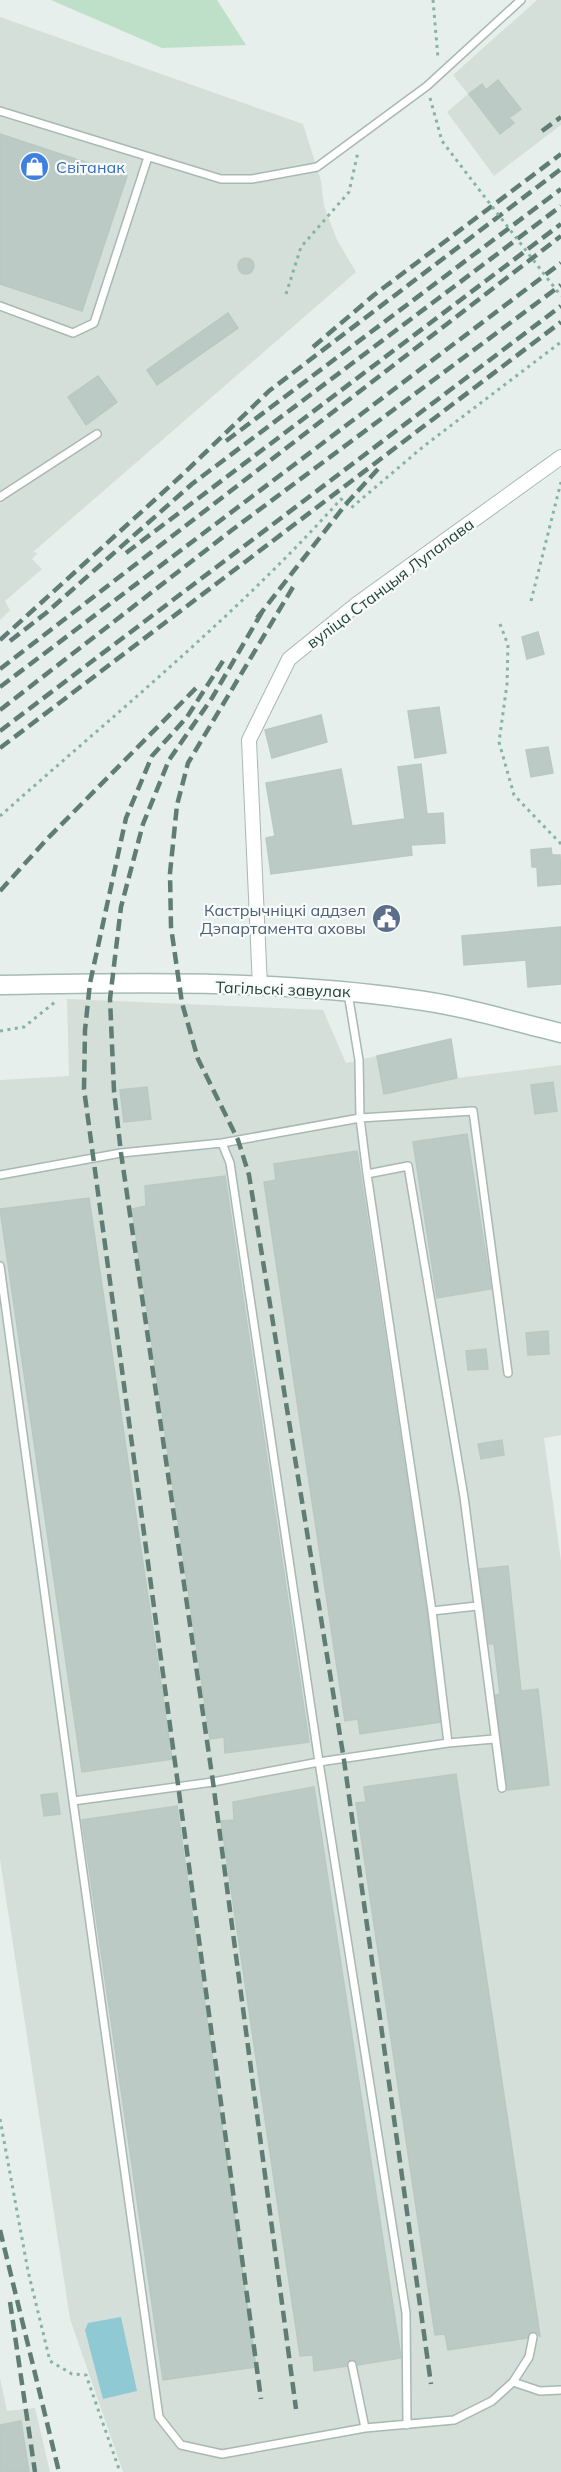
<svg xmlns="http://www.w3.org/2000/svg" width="561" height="2472" font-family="Mulish,sans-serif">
  <rect width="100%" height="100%" fill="#e6efeb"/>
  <path fill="#d4dfda" d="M 537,0 L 561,0 L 561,125 L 494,176 L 447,112 L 468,94 L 453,75 Z
    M 0,17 L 303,124 L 321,181 L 324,206 L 337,240 L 356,272 L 33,552 L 38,553 L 32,559 L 42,569 L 5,601 L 10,610 L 0,620 Z
    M 67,999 L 323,1010 L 346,1063 L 451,1039 L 457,1078 L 561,1065 L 561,1435 L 544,1438 L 561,1561 L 561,2472 L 123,2472 L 70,2319 L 0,1859 L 0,1080 L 69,1076 Z
    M 0,2378 L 7,2411 L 35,2408 L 50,2472 L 0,2472 Z"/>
  <path fill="#bfe0c8" d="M 51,0 L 217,0 L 246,45 L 162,48 Z"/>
  <path fill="#8ec9d4" d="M 121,2317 L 137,2391 L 103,2399 L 85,2330 L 88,2323 Z"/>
  <path fill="#bbcac4" stroke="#b8c9c2" stroke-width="1.5" d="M 498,80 L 521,109 L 509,118 L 514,123 L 500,134 L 469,94 L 482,84 L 486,90 Z
    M 0,134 L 127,176 L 82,311 L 0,284 Z
    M238 266a8 8 0 1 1 16 0a8 8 0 1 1-16 0Z
    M 228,313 L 238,328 L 157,385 L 147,370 Z
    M 98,376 L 117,402 L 86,425 L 68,397 Z
    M 538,632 L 544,654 L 527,659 L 522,637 Z
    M 439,707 L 446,753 L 415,758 L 408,711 Z
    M 321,715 L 327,742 L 272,758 L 265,730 Z
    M 548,747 L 553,773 L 531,777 L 526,750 Z
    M 421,764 L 427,814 L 443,813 L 445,843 L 411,845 L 412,855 L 271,874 L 266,838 L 275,836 L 266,783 L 341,769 L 352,826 L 405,819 L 398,767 Z
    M 551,848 L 552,855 L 560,855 L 561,884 L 538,886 L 537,867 L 532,867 L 531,850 Z
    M 561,927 L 561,984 L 528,987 L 526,960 L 464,965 L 462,936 Z
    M 451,1039 L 457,1078 L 384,1094 L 377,1056 Z
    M 553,1082 L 557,1111 L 535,1114 L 531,1085 Z
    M 147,1087 L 151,1119 L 124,1122 L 120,1090 Z
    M 467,1134 L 491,1289 L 437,1298 L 413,1142 Z
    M 357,1151 L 427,1615 L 440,1722 L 360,1734 L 358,1719 L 345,1721 L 264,1182 L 276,1180 L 274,1164 Z
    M 225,1176 L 309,1742 L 225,1753 L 224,1737 L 210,1739 L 132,1209 L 146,1206 L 145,1186 Z
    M 89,1198 L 172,1759 L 82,1772 L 0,1209 Z
    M 548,1331 L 549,1354 L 528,1355 L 526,1333 Z
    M 486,1349 L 488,1369 L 468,1370 L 466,1351 Z
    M 502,1440 L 504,1455 L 481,1459 L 478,1444 Z
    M 508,1566 L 521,1691 L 538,1689 L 549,1785 L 507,1790 L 495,1695 L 500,1694 L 494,1644 L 489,1644 L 479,1569 Z
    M 456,1774 L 540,2336 L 532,2332 L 527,2338 L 448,2350 L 445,2334 L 435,2335 L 356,1803 L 366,1802 L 364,1787 Z
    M 314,1787 L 401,2358 L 358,2365 L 351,2359 L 347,2366 L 314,2371 L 313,2355 L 300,2356 L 221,1821 L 234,1820 L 233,1802 Z
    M 57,1793 L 60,1814 L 44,1816 L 41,1795 Z
    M 177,1806 L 256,2367 L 163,2380 L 82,1820 Z
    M 21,2421 L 29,2472 L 0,2472 L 0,2425 Z"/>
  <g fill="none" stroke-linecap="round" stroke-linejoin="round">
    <defs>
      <path id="service" d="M 0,111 L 221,179 L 252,179 L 317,167 L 427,86 L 521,0
        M 0,306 L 73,333 L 94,323 L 148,157
        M 0,497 L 97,434
        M 348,993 L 359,1060 L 360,1118 L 367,1174
        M 222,1143 L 230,1163 L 319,1762 L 406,2313 L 407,2425
        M 0,1175 L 121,1153 L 222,1143 L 360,1118 L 473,1111 L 508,1373
        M 0,1266 L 73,1801 L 213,1782 L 319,1762 L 448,1743
        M 432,1611 L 477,1606
        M 494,1739 L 448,1743 L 432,1611 L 367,1174 L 408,1166 L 464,1497 L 502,1788
        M 73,1801 L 159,2417 L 181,2445 L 222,2454 L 365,2428 L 454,2420 L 492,2401 L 513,2382 L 529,2357 L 533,2337
        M 352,2365 L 365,2428
        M 513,2382 L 540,2391 L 561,2390"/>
      <path id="minor" d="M 260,987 L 249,740 L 289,659 L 357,604 L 561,457"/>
      <path id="secondary" d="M 0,985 C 136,982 275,980 410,999 C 460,1005 511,1021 561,1033"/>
    </defs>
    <use href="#service" stroke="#a8b8b2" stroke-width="10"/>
    <use href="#minor" stroke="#a8b8b2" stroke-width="16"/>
    <use href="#secondary" stroke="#a4bbb3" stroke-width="21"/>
    <path stroke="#86b3a5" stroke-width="3" stroke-dasharray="3 4.5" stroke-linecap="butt" d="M 433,0 L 438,58
      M 430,98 L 442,141 L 474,183
      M 286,294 L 301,247 L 349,192 L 358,152
      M 531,601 L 561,482
      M 500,624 L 508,645 L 507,684 L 499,742 L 514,795 L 561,844
      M 0,816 C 116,713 237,615 341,499 L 351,508 L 424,446 L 561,342
      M 0,1031 L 24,1027 L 55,1002
      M 0,2119 L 28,2271 L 50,2361 L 72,2374 L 86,2375 L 120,2472"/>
    <use href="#service" stroke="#fff" stroke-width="7"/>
    <use href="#minor" stroke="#fff" stroke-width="14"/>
    <use href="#secondary" stroke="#fff" stroke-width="18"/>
    <path stroke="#5f7d75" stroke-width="4.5" stroke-dasharray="12 6" stroke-linecap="butt" d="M 542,131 L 561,117
      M 313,347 L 374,295 L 561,154
      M 226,441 L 561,189
      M 126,553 L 561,224
      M 293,587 L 188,763 L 177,805 L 170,873 L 171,927 L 182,1003 L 198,1059 L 238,1140 L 249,1175 L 344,1760 L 431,2384
      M 262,612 L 212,698 L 169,760 L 143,824 L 121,907 L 110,999 L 114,1091 L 121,1153 L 213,1782 L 296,2409
      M 257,618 L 346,504 L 378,469
      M 0,640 L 181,476 L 269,391 L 561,169
      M 10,641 L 46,613 L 192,484 L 561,206
      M 223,661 L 187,717 L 152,756 L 126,818 L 90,983 L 85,1030 L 84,1089 L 261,2399
      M 0,669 L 561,236
      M 0,687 L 561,263
      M 0,710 L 232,530 L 561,285
      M 0,731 L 561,306
      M 0,748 L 561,322
      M 0,891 L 48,838 L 200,684
      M 0,2230 L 59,2472
      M 10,2302 L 35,2472"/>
    <path stroke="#86b3a5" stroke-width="3" stroke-dasharray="3 4.5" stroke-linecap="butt" d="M 474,183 L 561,296"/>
  </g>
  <defs>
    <symbol id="shop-disc" viewBox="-11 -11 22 22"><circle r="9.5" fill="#3f7fe0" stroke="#f7fbf9"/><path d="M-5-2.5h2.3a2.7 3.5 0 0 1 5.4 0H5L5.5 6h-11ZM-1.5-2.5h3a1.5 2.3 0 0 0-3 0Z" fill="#fff"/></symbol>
    <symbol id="civic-disc" viewBox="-11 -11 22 22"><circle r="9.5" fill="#5c6f8a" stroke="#f7fbf9"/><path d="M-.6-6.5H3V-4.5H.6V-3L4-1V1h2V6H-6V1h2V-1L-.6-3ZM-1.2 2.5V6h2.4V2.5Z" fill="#fff"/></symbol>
  </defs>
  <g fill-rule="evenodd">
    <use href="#shop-disc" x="18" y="150" width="33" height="33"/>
    <use href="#civic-disc" x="370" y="902" width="33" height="33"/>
  </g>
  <g text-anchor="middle" stroke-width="4.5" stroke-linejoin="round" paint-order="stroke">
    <g font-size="16" fill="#366cbe" stroke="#f7fbf9" text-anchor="start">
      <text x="56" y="173">Світанак</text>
    </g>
    <g font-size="16" fill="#24423a" stroke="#f7fbf9">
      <text transform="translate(390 583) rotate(-37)" y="6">вуліца Станцыя Лупалава</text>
      <text transform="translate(283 989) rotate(2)" y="6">Тагільскі завулак</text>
    </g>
    <g font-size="16" fill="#4e5e75" stroke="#f7fbf9" text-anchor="end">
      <text x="366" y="916">Кастрычніцкі аддзел<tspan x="366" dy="18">Дэпартамента аховы</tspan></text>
    </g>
  </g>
</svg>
